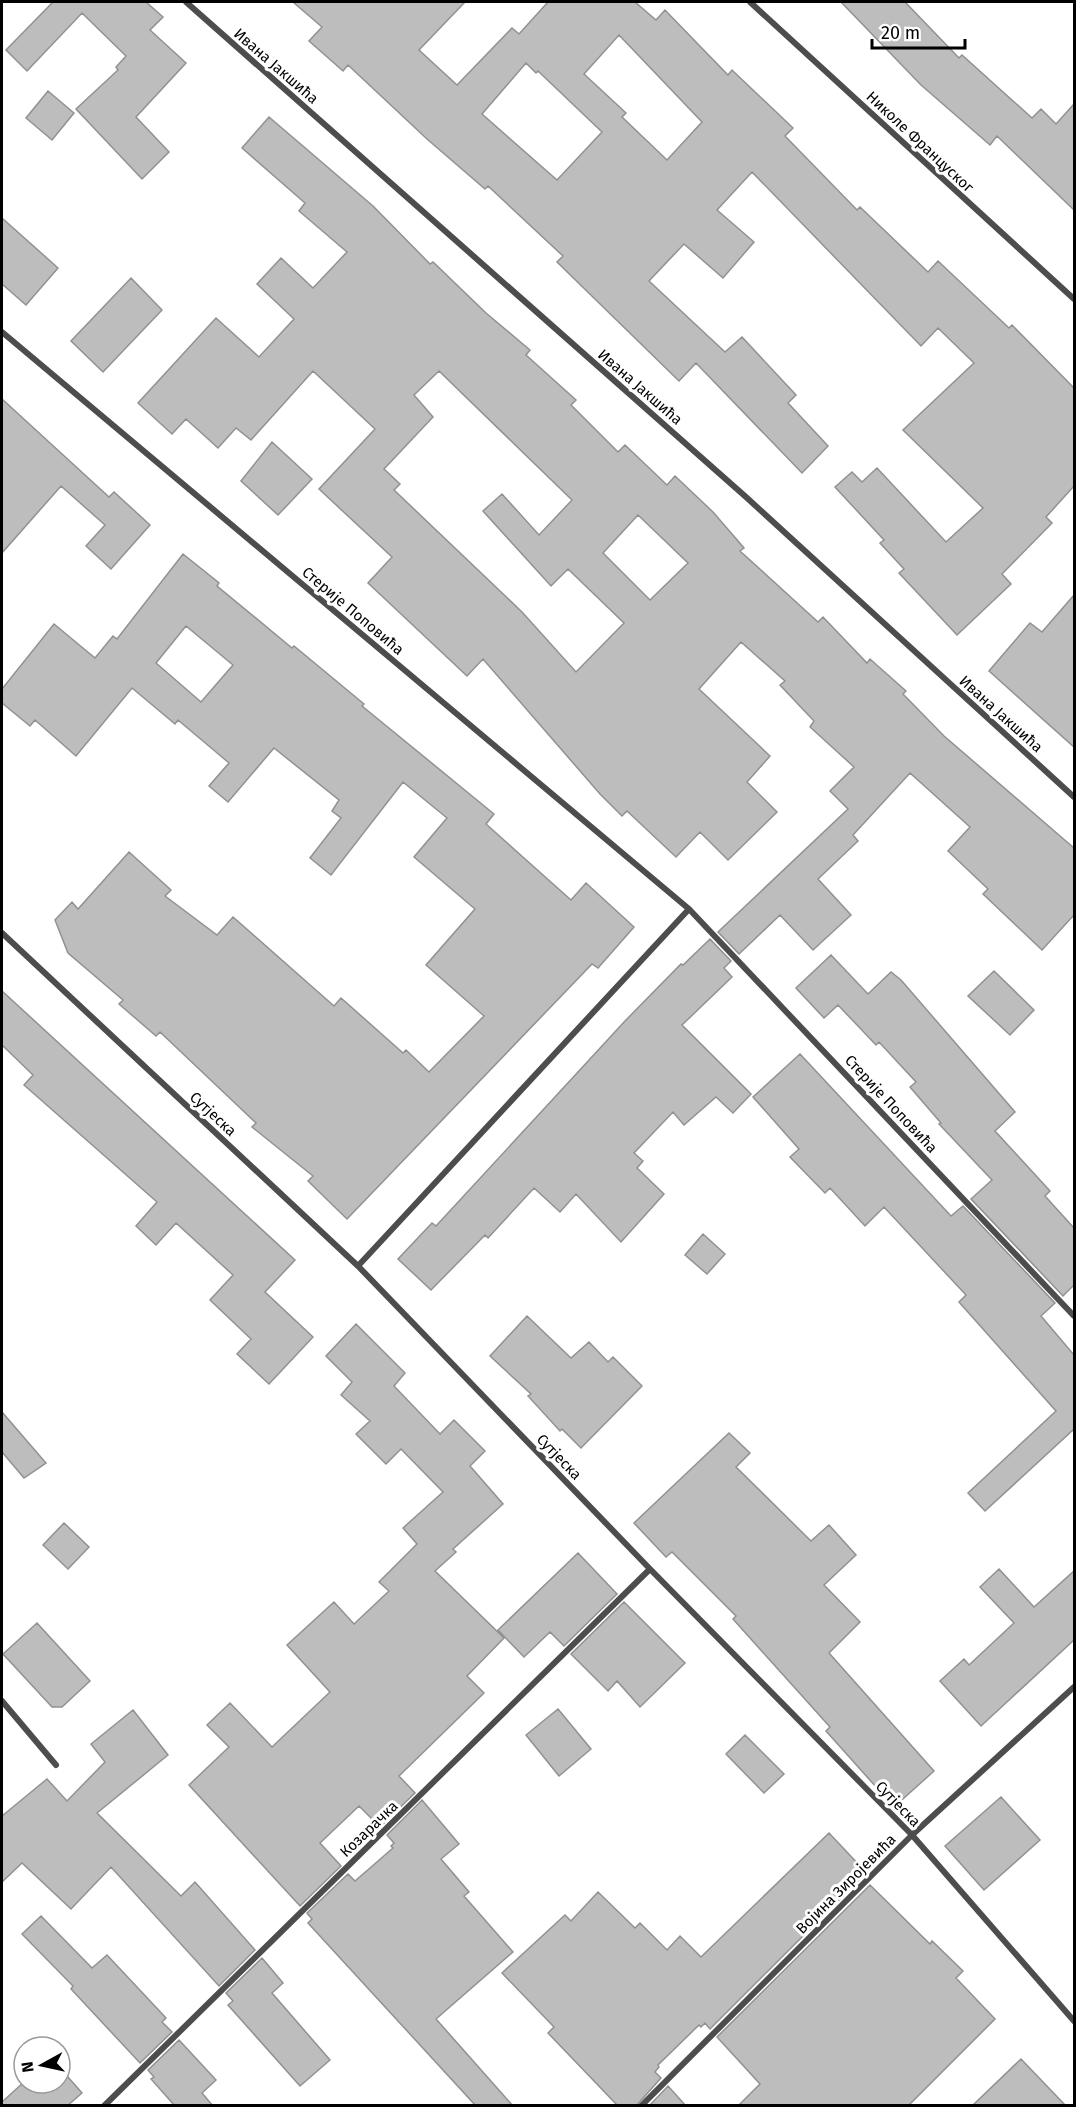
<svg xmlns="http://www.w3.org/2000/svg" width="1076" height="2107" font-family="'Fira Sans',sans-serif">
  <rect width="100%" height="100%" fill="#fff"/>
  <path fill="#bdbdbd" stroke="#919191" stroke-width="1.5" fill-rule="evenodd" d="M 53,2 L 146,2 L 163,17 L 150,30 L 186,63 L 136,117 L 169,152 L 142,179 L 76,109 L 118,70 L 116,67 L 126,56 L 82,13 L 27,71 L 6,50 Z
    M 293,2 L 465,2 L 419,50 L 457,85 L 512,28 L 519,34 L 548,2 L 635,2 L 656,20 L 665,10 L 728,75 L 732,70 L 793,128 L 785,136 L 857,210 L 860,207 L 928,272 L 938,261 L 1009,328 L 1012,325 L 1074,388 L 1074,486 L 1046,517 L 1052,523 L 1002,574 L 1011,584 L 957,635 L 899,573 L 904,569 L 880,543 L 884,540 L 835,487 L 852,472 L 862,482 L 877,468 L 946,542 L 983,508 L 903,430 L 974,363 L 938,328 L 921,346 L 752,172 L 717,210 L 754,242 L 723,278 L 684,244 L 649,281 L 725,352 L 742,337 L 796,395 L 788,403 L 828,446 L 802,473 L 696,363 L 679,381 L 557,262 L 563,256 L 488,186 L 485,189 L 427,139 L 348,65 L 343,71 L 309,41 L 322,27 ZM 619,35 L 702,122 L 667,160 L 622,117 L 626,113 L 584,74 ZM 526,63 L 536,73 L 538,71 L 602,132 L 557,180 L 482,114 Z
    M 841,2 L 905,2 L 959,58 L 962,55 L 1032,118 L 1041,109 L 1056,124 L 1074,104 L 1074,210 L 997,136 L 990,145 L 921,85 Z
    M 48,91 L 74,113 L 52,140 L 26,118 Z
    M 269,117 L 373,206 L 430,264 L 433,262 L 486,313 L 530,350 L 526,355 L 576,400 L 571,405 L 618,452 L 625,445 L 667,485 L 675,476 L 713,512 L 744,548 L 740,551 L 818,622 L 823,617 L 867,663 L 870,659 L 906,691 L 903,694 L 944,736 L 1074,848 L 1074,915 L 1042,950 L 983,894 L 988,889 L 948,851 L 970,827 L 910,773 L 853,835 L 858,841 L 818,879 L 851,915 L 813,950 L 780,915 L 739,954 L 718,932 L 848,809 L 830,791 L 854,767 L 810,727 L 814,721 L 780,685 L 785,681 L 741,642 L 699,689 L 770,756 L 747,782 L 777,812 L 728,860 L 700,832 L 676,857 L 627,811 L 622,816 L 600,794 L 483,659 L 467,676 L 368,583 L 392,557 L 319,489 L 375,429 L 313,371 L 251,440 L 236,428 L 218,448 L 186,419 L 172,434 L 138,403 L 216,318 L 259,357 L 294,319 L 257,284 L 281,258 L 313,288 L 347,252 L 299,211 L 305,203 L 242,148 ZM 439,371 L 572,500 L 539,535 L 502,494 L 483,511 L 551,586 L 568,569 L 624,623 L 576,672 L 522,612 L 394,490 L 400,484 L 384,469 L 433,417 L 414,395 ZM 638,515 L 688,563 L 650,600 L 603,553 Z
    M 2,218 L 58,268 L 26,305 L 2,284 Z
    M 131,278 L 162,310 L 103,372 L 71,341 Z
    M 2,399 L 109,497 L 114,492 L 150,525 L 111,569 L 86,546 L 105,525 L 61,486 L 2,553 Z
    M 272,442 L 312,479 L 278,515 L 241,481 Z
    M 183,554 L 219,583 L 217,586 L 292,648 L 294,646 L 364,704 L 362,706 L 494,814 L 486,824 L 571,900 L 586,883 L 634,927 L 598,968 L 592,964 L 347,1219 L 308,1181 L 313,1176 L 252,1127 L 256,1123 L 160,1032 L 156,1036 L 119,1004 L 123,1000 L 68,953 L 55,920 L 72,902 L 78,909 L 129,852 L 171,890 L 165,896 L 217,935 L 233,917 L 334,1006 L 341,998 L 403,1053 L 406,1050 L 429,1072 L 484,1016 L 426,965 L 475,909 L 414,857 L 447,818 L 403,782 L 331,875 L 310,858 L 341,818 L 332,811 L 339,800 L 274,748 L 228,802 L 209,786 L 229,763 L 178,720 L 175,724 L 132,688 L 76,756 L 35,720 L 30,726 L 2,703 L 2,689 L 54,624 L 95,658 L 113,636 L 117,639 ZM 186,626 L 233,665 L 201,702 L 156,663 Z
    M 1074,595 L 1074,747 L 989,671 L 1030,623 L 1042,632 Z
    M 710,939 L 731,961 L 724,968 L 732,977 L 682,1025 L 751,1094 L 733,1113 L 716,1097 L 684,1125 L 673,1112 L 634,1153 L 643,1161 L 637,1168 L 664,1194 L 621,1242 L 576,1194 L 560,1212 L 534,1188 L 488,1238 L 485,1235 L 431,1290 L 398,1259 L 432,1223 L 436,1226 L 625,1021 L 681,964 L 683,965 Z
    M 831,955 L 868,994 L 891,972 L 901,980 L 1015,1112 L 995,1131 L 1050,1191 L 1045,1196 L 1074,1228 L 1074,1285 L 1063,1296 L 971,1199 L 992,1180 L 939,1124 L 941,1123 L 910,1087 L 916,1082 L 879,1042 L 876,1045 L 838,1005 L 824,1018 L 796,988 Z
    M 994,971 L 1034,1010 L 1010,1035 L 968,996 Z
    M 2,991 L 295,1260 L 265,1292 L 313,1337 L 269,1384 L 237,1354 L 251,1339 L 210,1300 L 233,1275 L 176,1223 L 156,1245 L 136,1226 L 157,1202 L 24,1085 L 33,1075 L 2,1045 Z
    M 800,1054 L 951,1216 L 963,1206 L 1055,1303 L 1041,1316 L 1074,1355 L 1074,1432 L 1073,1430 L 985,1511 L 968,1493 L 1056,1411 L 959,1302 L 966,1295 L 884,1207 L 865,1226 L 830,1188 L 825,1193 L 790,1157 L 799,1149 L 753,1097 Z
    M 703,1234 L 725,1254 L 707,1274 L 685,1255 Z
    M 527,1316 L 571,1358 L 589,1342 L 608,1362 L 613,1357 L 642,1386 L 581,1448 L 562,1429 L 560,1431 L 528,1396 L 531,1394 L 490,1356 Z
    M 356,1324 L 405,1373 L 394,1386 L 440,1434 L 454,1420 L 485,1451 L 470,1466 L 503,1504 L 453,1549 L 456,1552 L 435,1571 L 504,1638 L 467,1676 L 484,1693 L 399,1776 L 415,1793 L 380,1827 L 359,1806 L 320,1843 L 341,1866 L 300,1906 L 189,1785 L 229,1747 L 207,1725 L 230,1703 L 272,1747 L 330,1692 L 287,1645 L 334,1602 L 354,1624 L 389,1591 L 379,1582 L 417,1544 L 403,1528 L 443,1492 L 401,1449 L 386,1464 L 356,1434 L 370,1421 L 341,1395 L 352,1382 L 326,1356 Z
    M 2,1412 L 46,1463 L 24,1478 L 2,1452 Z
    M 729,1433 L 750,1453 L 736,1467 L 811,1541 L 829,1525 L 856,1555 L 824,1585 L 860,1622 L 829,1653 L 934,1771 L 894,1807 L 826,1731 L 830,1727 L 733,1619 L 736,1616 L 672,1552 L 666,1557 L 634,1523 Z
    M 64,1523 L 89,1547 L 68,1569 L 43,1545 Z
    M 578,1553 L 617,1594 L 564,1646 L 550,1632 L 524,1657 L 498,1630 Z
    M 999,1569 L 1034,1607 L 1074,1571 L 1074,1640 L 981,1726 L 940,1681 L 964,1659 L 969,1665 L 1014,1623 L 980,1587 Z
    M 624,1602 L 685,1663 L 640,1707 L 617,1681 L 608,1691 L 571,1654 Z
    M 37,1623 L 90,1681 L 62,1707 L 52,1707 L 3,1654 Z
    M 558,1709 L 591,1749 L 559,1776 L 526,1735 Z
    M 133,1710 L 168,1755 L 97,1813 L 181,1896 L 195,1882 L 255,1950 L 219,1986 L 111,1867 L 71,1909 L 22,1863 L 2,1882 L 2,1816 L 47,1779 L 67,1801 L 105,1762 L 91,1744 Z
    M 745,1735 L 784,1774 L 764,1793 L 726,1754 Z
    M 1001,1797 L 1040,1840 L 984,1890 L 945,1846 Z
    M 422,1800 L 459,1844 L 441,1859 L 469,1892 L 464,1896 L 513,1952 L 436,2019 L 513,2106 L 476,2106 L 308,1923 L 312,1919 L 307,1913 L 348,1874 L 355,1881 L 393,1848 L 391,1846 L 394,1843 L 387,1835 Z
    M 829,1833 L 860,1866 L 855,1870 L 862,1877 L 710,2029 L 705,2023 L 701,2027 L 699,2025 L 658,2065 L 659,2067 L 655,2072 L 661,2078 L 636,2106 L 618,2106 L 548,2033 L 554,2027 L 502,1973 L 565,1915 L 571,1921 L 598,1892 L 635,1928 L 640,1923 L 667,1950 L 680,1936 L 701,1957 Z
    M 870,1885 L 930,1944 L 932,1941 L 963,1971 L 956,1978 L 995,2019 L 908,2106 L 738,2106 L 760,2084 L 717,2037 Z
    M 41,1916 L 92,1968 L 107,1955 L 166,2018 L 162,2022 L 172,2032 L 140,2063 L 71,1989 L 73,1986 L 22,1934 Z
    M 262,1958 L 283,1983 L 272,1993 L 330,2060 L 300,2086 L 228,2005 L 233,2001 L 226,1993 Z
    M 179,2040 L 216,2080 L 202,2093 L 213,2106 L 175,2106 L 151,2079 L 154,2077 L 148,2070 Z
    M 1021,2059 L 1066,2106 L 972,2106 Z
    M 60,2068 L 82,2093 L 67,2106 L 2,2106 L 2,2102 L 24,2082 L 60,2083 Z
    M 668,2086 L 686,2106 L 649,2106 Z"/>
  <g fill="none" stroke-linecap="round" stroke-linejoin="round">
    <path stroke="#4d4d4d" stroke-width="6" d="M 186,2 L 746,497 L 1074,797
      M 750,2 L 1074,299
      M 2,332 L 689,909 L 1074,1316
      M 2,933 L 358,1266 L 650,1569 L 912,1835 L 1074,2021
      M 358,1266 L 689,909
      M 2,1701 L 56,1765
      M 104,2106 L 650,1569
      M 641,2106 L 912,1835 L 1074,1687"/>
  </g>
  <g text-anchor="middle" stroke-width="6" stroke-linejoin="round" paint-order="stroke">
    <g font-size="15" fill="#000" stroke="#fff">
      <text transform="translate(276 66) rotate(41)" y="5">Ивана Јакшића</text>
      <text transform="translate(920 142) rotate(43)" y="5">Николе Француског</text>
      <text transform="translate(640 387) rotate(41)" y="5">Ивана Јакшића</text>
      <text transform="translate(353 611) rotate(40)" y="5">Стерије Поповића</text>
      <text transform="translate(1001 714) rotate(42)" y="5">Ивана Јакшића</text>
      <text transform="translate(891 1104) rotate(47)" y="5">Стерије Поповића</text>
      <text transform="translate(213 1114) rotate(43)" y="5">Сутјеска</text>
      <text transform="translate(559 1457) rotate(46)" y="5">Сутјеска</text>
      <text transform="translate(898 1804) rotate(46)" y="5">Сутјеска</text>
      <text transform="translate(369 1829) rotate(-44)" y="5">Козарачка</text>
      <text transform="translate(846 1884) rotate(-45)" y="5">Војина Зиројевића</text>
    </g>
  </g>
  <rect width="1076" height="2107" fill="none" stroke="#000000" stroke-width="6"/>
  <g transform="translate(42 2065) rotate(262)"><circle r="28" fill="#ffffff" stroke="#999999" stroke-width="1.5"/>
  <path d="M0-4.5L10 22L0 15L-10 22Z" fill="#000000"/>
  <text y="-9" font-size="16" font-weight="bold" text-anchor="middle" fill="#000000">N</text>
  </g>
  <path d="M872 39v9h93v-9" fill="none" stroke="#000000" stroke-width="3"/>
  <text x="881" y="39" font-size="18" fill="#000000" stroke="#ffffff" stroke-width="4.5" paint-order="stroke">20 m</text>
</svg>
